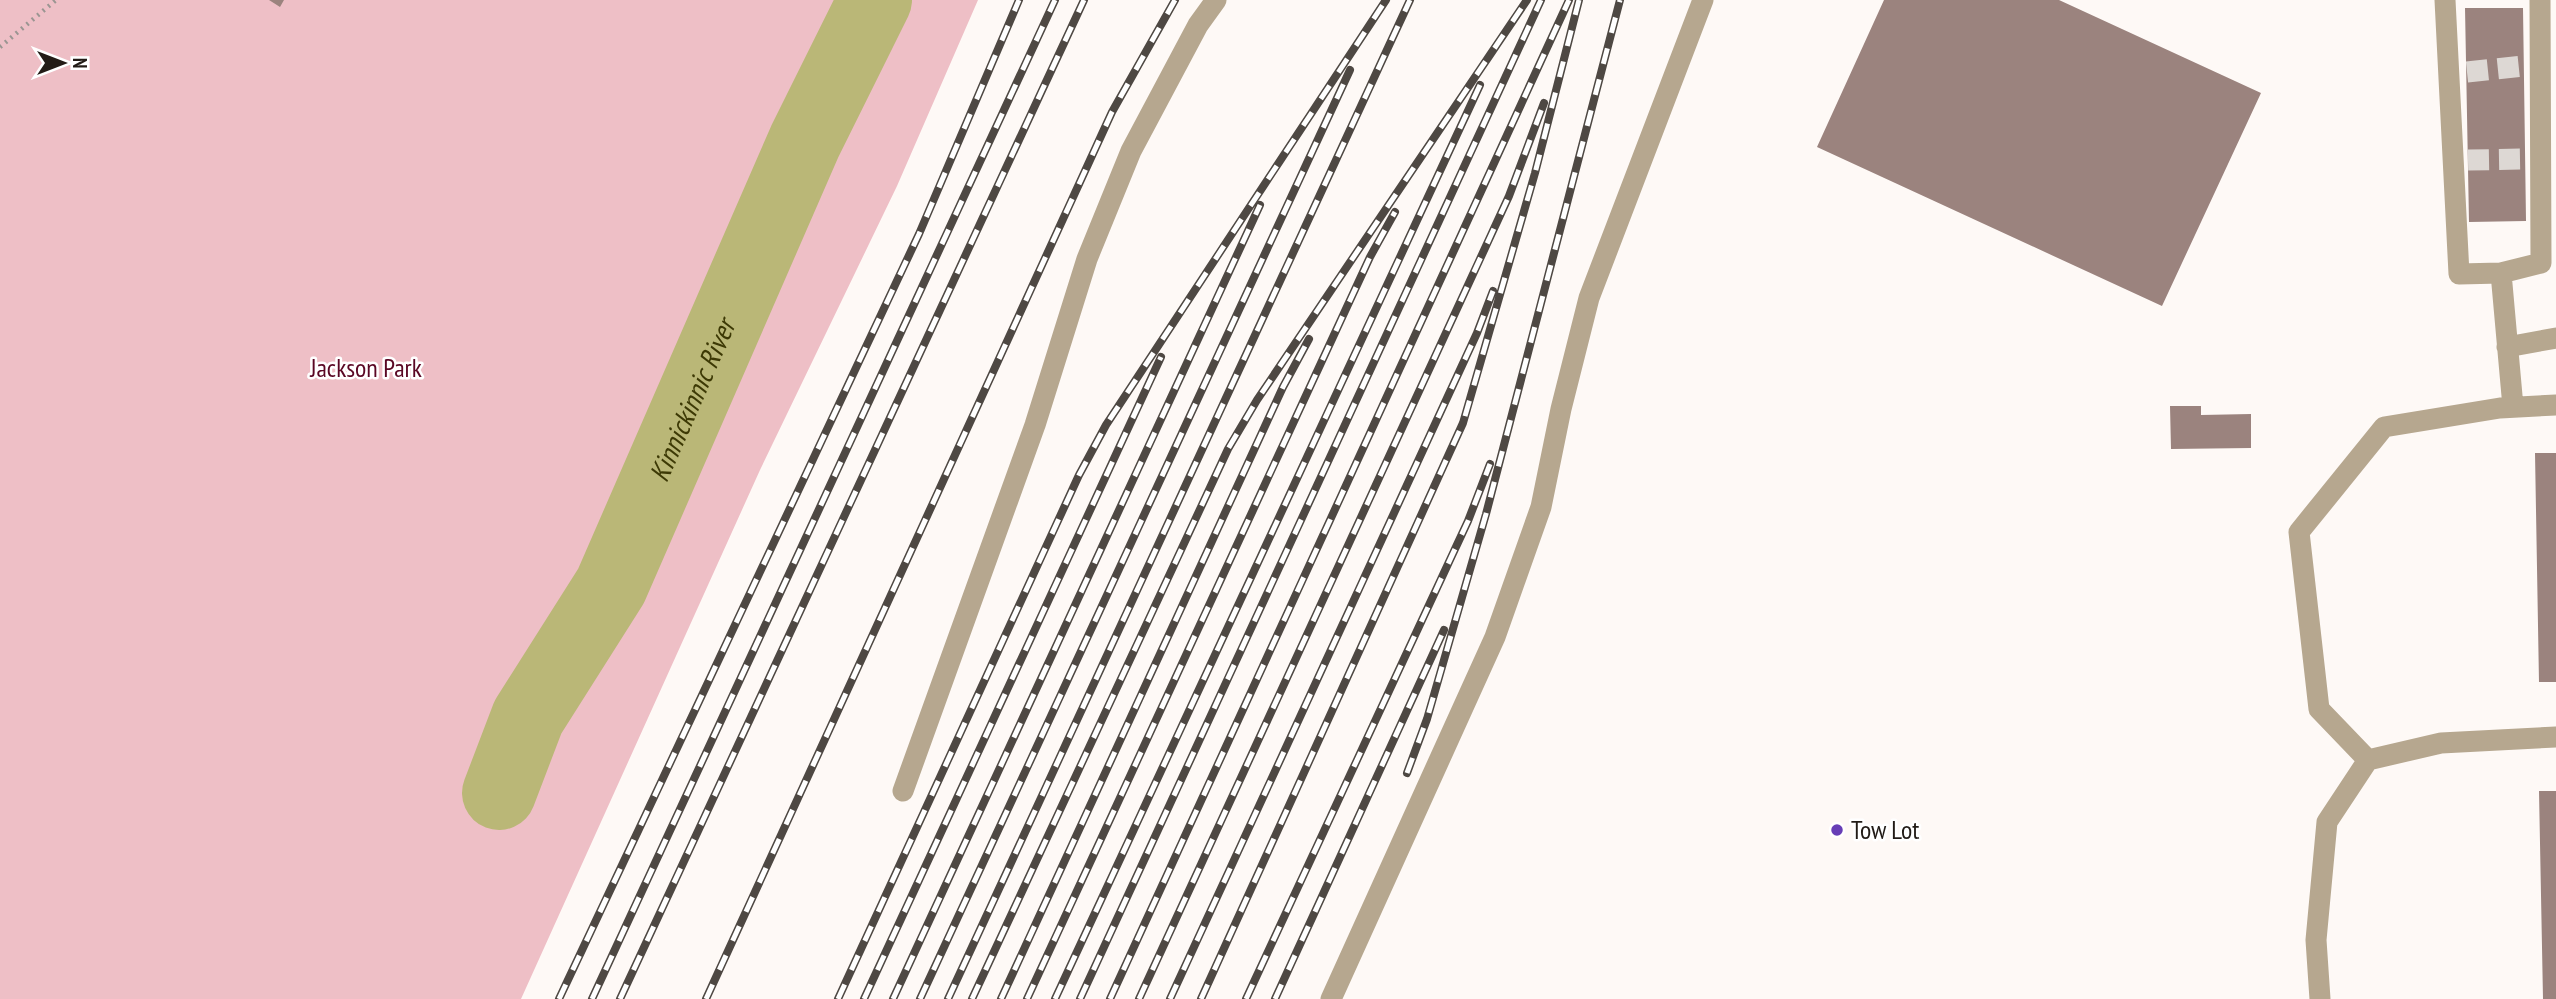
<svg xmlns="http://www.w3.org/2000/svg" width="2556" height="999" font-family="'PT Sans Narrow',sans-serif">
  <rect width="100%" height="100%" fill="#fef9f6"/>
  <path fill="#eebfc6" d="M 0,0 L 978,0 L 897,186 L 760,470 L 521,999 L 0,999 Z"/>
  <g fill="none" stroke-linecap="round" stroke-linejoin="round">
    <path stroke="#bab777" stroke-width="74" id="s1" d="M 499,793 L 528,717 L 611,586 L 805,141 L 875,0"/>
  </g>
  <path fill="#9b837e" d="M 269,0 L 284,0 L 280,7 Z
    M 1884,0 L 2059,0 L 2261,93 L 2162,306 L 1817,147 Z
    M 2465,8 L 2523,8 L 2526,221 L 2469,222 Z
    M 2170,406 L 2201,406 L 2201,415 L 2251,414 L 2251,448 L 2171,449 Z
    M 2535,453 L 2556,453 L 2556,682 L 2539,682 Z
    M 2539,791 L 2556,791 L 2556,999 L 2543,999 Z"/>
  <g fill="none" stroke-linecap="round" stroke-linejoin="round">
    <path stroke="#ddd8d4" stroke-width="21" stroke-dasharray="21 10" stroke-linecap="butt" d="M 2467,72 L 2524,66
      M 2468,160 L 2525,159"/>
    <path stroke="#9b9592" stroke-width="4.5" stroke-dasharray="2 5" stroke-linecap="butt" d="M 0,47 L 56,0"/>
    <path stroke="#b6a78f" stroke-width="21" d="M 2445,0 L 2459,274 L 2501,273 L 2541,263 L 2540,0
      M 2501,273 L 2513,407
      M 2507,347 L 2556,338
      M 2368,760 L 2319,709 L 2299,532 L 2384,427 L 2500,408 L 2556,405
      M 903,791 L 1035,425 L 1087,259 L 1131,151 L 1198,25 L 1216,0
      M 1331,999 L 1495,637 L 1541,507 L 1561,409 L 1589,298 L 1703,0
      M 2320,999 L 2316,940 L 2327,822 L 2368,760 L 2441,743 L 2556,737"/>
    <defs>
      <path id="rail" d="M 1407,773 L 1427,719 L 1486,514 L 1620,0
        M 559,999 L 919,234 L 1019,0
        M 592,999 L 1055,0
        M 620,999 L 1084,0
        M 706,999 L 1112,112 L 1175,0
        M 838,999 L 1079,475 L 1106,425 L 1386,0
        M 864,999 L 1161,357
        M 893,999 L 1260,205
        M 920,999 L 1350,70
        M 948,999 L 1410,0
        M 972,999 L 1228,449 L 1257,400 L 1527,0
        M 1001,999 L 1283,387 L 1309,339
        M 1027,999 L 1370,257 L 1395,212
        M 1055,999 L 1480,85
        M 1080,999 L 1541,0
        M 1110,999 L 1569,0
        M 1139,999 L 1509,196 L 1544,103
        M 1170,999 L 1477,333 L 1493,291
        M 1201,999 L 1463,423 L 1535,173 L 1579,0
        M 1246,999 L 1468,521 L 1490,464
        M 1275,999 L 1444,630"/>
    </defs>
    <use href="#rail" stroke="#4e4843" stroke-width="8"/>
    <use href="#rail" stroke="#fff" stroke-width="5" stroke-dasharray="16" stroke-linecap="butt"/>
  </g>
  <circle fill="#673eb6" stroke="#fff" stroke-width="2.5" cx="1837" cy="830" r="7"/>
  <g text-anchor="middle" stroke-width="5" stroke-linejoin="round" paint-order="stroke">
    <g font-size="26" fill="#5a0724" stroke="#fff">
      <text x="366" y="377">Jackson Park</text>
    </g>
    <g font-size="26" fill="#221b16" stroke="#fff" text-anchor="start">
      <text x="1851" y="839">Tow Lot</text>
    </g>
    <g font-size="28" font-style="italic" fill="#3d3905" stroke="#fff">
      <text dy="10" stroke="none"><textPath href="#s1" startOffset="439">Kinnickinnic River</textPath></text>
    </g>
  </g>
  <g transform="translate(63 63) rotate(90)" stroke="#ffffff" stroke-width="5" paint-order="stroke">
  <path d="M0-5L12 26L0 18L-12 26Z" fill="#221b16"/>
  <text y="-10" font-size="19" font-weight="bold" text-anchor="middle" fill="#221b16">N</text>
  </g>
</svg>
